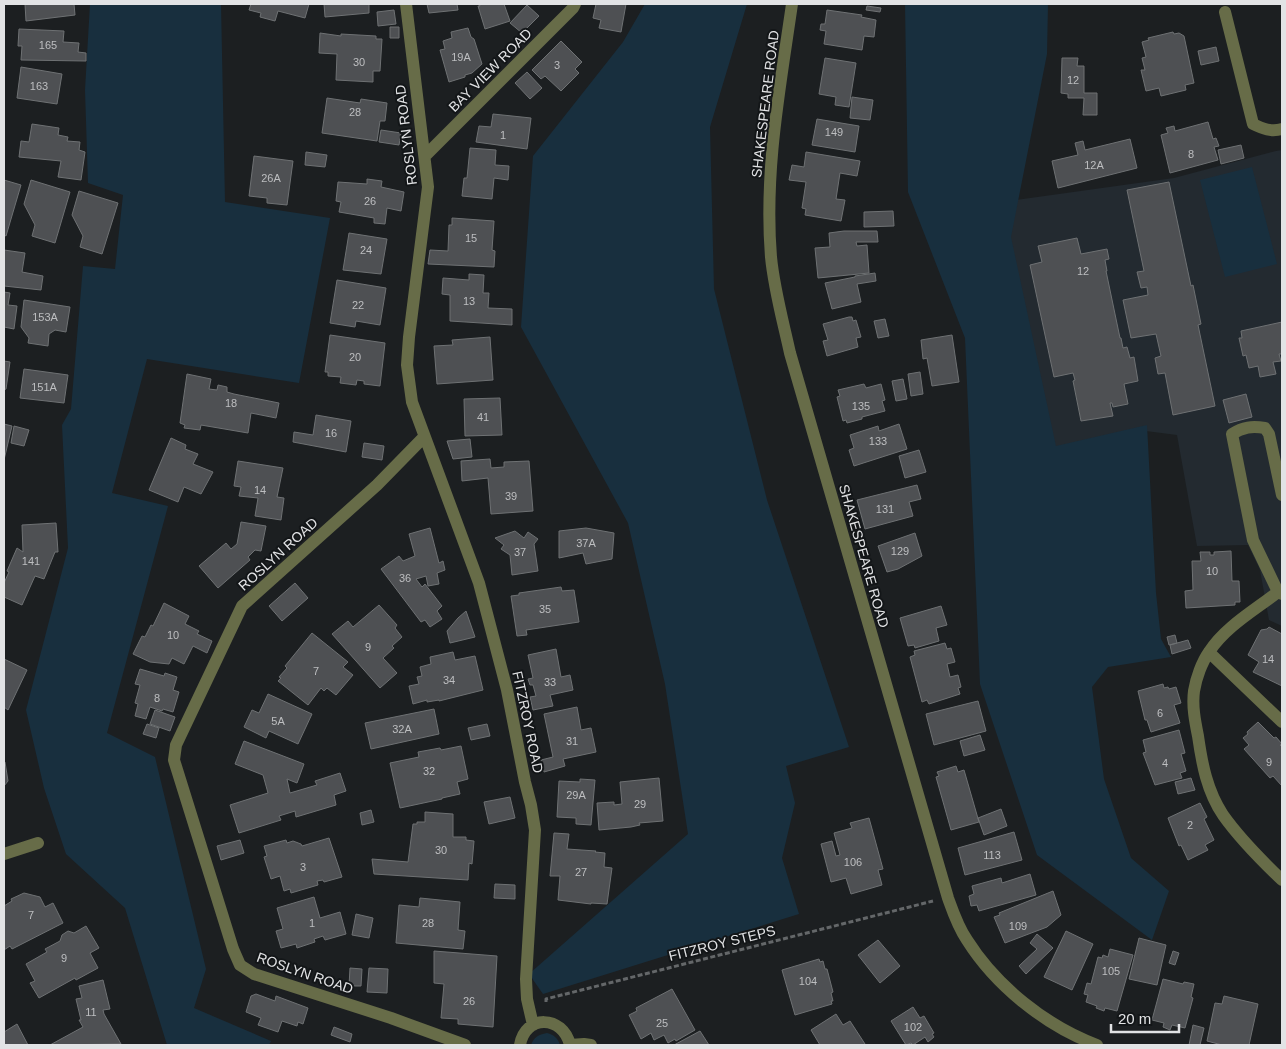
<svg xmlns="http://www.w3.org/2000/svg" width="1286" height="1049" font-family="Arial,sans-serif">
  <rect width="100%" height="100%" fill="#1c1f21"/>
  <path fill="#232a30" d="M 1282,150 L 1282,626 L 1269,620 L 1260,570 L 1248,545 L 1197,546 L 1177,435 L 1146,431 L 1055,448 L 1001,202 L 1174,178 L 1276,151 Z"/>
  <path fill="#182f3e" d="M 90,4 L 221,4 L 225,202 L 330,218 L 299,383 L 147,359 L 112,493 L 168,506 L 107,733 L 155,757 L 206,969 L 194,1008 L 271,1041 L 269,1045 L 167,1045 L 125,908 L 66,854 L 44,788 L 26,710 L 68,548 L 62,425 L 71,409 L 83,266 L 115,269 L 123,195 L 88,183 L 85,90 Z
    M 645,4 L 747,4 L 710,127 L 714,289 L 767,500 L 849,747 L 786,766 L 795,803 L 782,858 L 799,914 L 543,994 L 529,974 L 688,834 L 665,684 L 628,523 L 521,327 L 533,156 L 623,42 Z
    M 905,4 L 1048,4 L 1047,54 L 1011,237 L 1056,446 L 1147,425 L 1156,593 L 1161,639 L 1171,657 L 1108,667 L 1092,687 L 1104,779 L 1131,858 L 1169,891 L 1152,940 L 1037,855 L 980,684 L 965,338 L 908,192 Z
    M 1252,167 L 1277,264 L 1225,277 L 1200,180 Z
    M 547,1033 C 554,1035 558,1038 560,1045 L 531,1045 C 534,1037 538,1035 547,1033 Z"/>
  <path fill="#4e5053" stroke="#6e7173" d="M 25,4 L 74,4 L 75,15 L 26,21 Z
    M 249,4 L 309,4 L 305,18 L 278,11 L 275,21 L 260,17 L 261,13 L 249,10 L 251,4 Z
    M 324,4 L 369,4 L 369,13 L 325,17 Z
    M 427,4 L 457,4 L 458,10 L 429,13 Z
    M 479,4 L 504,4 L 510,21 L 485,29 L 478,6 L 480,6 Z
    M 596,4 L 626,4 L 621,32 L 599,28 L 601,20 L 593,18 Z
    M 527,5 L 539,16 L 522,33 L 510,23 Z
    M 867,6 L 881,8 L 880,12 L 866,10 Z
    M 394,10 L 396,24 L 378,26 L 377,12 Z
    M 827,10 L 862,15 L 861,17 L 876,20 L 874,37 L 864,36 L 862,50 L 824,44 L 826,31 L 820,30 L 821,24 L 825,24 Z
    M 390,27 L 399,27 L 399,38 L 390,38 Z
    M 468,28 L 471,37 L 474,39 L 482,64 L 472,73 L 465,75 L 465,77 L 449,82 L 440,50 L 445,49 L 443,41 L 452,38 L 451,32 Z
    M 19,29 L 64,31 L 63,42 L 79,43 L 78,52 L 86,53 L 86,61 L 21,60 L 22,46 L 18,46 Z
    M 1173,32 L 1174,34 L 1179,33 L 1184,36 L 1194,83 L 1185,85 L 1186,90 L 1161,96 L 1159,88 L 1146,91 L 1141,70 L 1145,70 L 1142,58 L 1146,57 L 1142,42 L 1149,40 L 1148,38 Z
    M 320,33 L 341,36 L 341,34 L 376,36 L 376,39 L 382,39 L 380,71 L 373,71 L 373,82 L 336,80 L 337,54 L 319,53 Z
    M 561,41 L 582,62 L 575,69 L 579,73 L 561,91 L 545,76 L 541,79 L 532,70 Z
    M 1216,47 L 1219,61 L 1201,65 L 1198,51 Z
    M 825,58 L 856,63 L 849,107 L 835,105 L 836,97 L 819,94 Z
    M 1062,58 L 1078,58 L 1077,66 L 1084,66 L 1084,93 L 1097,93 L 1097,115 L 1083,115 L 1084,98 L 1068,98 L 1068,94 L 1061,93 Z
    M 21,67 L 62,74 L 57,104 L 17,98 Z
    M 527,72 L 542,88 L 530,99 L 515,83 Z
    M 852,97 L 873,100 L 870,120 L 850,118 Z
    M 327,98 L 360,103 L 361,99 L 387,103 L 385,121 L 380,121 L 377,141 L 322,133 Z
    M 493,114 L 531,118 L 527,149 L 476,142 L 479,126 L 491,127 Z
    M 817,119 L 859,126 L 855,152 L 812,145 Z
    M 1208,122 L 1213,139 L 1216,138 L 1219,146 L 1214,147 L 1218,160 L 1170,173 L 1161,135 L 1168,133 L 1166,128 L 1174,126 L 1175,131 Z
    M 32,124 L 59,128 L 58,135 L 68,137 L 67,141 L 80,142 L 79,150 L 85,152 L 81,180 L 58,177 L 61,161 L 19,157 L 21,141 L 29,142 Z
    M 381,130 L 401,133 L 399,145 L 379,142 Z
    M 1130,139 L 1137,168 L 1058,188 L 1052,161 L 1078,155 L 1075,143 L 1083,141 L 1085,150 Z
    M 1241,145 L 1244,158 L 1221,164 L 1218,150 Z
    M 470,148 L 496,150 L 495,165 L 509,166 L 508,180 L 494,178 L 492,199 L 462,196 L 464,178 L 467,178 Z
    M 306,152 L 327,155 L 325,167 L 305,165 Z
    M 806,152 L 860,161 L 857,176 L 840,173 L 836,199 L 845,200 L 841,221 L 805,215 L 806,209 L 802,208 L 806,182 L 789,180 L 792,165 L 804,167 Z
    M 254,156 L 293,161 L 287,205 L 267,203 L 267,198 L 249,196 Z
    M 367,179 L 382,181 L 381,187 L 404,192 L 401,211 L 387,208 L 385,224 L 374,223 L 374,218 L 339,212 L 341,202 L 336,201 L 338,182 L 367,184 Z
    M 4,180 L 21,185 L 6,236 L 4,235 Z
    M 31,180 L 70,192 L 55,243 L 32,236 L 35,225 L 24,204 Z
    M 1169,182 L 1191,286 L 1193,285 L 1201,324 L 1198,325 L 1215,406 L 1173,415 L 1165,373 L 1158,374 L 1155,358 L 1161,356 L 1156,334 L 1131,338 L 1123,300 L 1148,295 L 1147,287 L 1141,288 L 1137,272 L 1144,271 L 1127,190 Z
    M 79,191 L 118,203 L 102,254 L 80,247 L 83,236 L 72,215 Z
    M 893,211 L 894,226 L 864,227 L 864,212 Z
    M 452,218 L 494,221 L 492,250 L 495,251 L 494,267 L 428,264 L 430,250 L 448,251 L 449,225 L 452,225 Z
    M 844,231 L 877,231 L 878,242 L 856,242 L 857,246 L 867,245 L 869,273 L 818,278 L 815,248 L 830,247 L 829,233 Z
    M 349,233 L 387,239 L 381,274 L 343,270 Z
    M 1077,238 L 1081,254 L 1107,249 L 1109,259 L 1105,260 L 1107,271 L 1106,271 L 1120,338 L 1121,338 L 1123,348 L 1127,347 L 1130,358 L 1134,357 L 1138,381 L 1124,384 L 1128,404 L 1113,407 L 1112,403 L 1110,403 L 1113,416 L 1081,421 L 1073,381 L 1075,380 L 1073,373 L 1054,377 L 1030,265 L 1042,262 L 1038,246 Z
    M 4,250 L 25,253 L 22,272 L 43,276 L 41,290 L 4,286 Z
    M 875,273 L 876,281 L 857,284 L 861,302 L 832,309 L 825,283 L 855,277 L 855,276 Z
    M 469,274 L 484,275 L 483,293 L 489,293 L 488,308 L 512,309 L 512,325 L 450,321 L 450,295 L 442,294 L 443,278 L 469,280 Z
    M 337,280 L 386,288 L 380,325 L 356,321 L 355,327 L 330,323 Z
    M 4,292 L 10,293 L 8,305 L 17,306 L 14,329 L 4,327 Z
    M 24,300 L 70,307 L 66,332 L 55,330 L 49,334 L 48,346 L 28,343 L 29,338 L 21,327 Z
    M 849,317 L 852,317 L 853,321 L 856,320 L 861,337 L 856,338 L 858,347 L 827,356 L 823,341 L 828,340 L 823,324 Z
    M 885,319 L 889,336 L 878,338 L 874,321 Z
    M 1282,322 L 1282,354 L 1279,354 L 1281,361 L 1273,362 L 1276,374 L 1260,377 L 1258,366 L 1249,368 L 1246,355 L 1243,356 L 1239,338 L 1242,338 L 1241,331 Z
    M 330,335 L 385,343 L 380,386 L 364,384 L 364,381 L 357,380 L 356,385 L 340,383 L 341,377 L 328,376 L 328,372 L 325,372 Z
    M 952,335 L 959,382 L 932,386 L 927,358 L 923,359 L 921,340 Z
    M 490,337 L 493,380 L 437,384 L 434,346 L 453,345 L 452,340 Z
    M 4,361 L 10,362 L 6,389 L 4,390 Z
    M 24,369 L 68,375 L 64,403 L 20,398 Z
    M 920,372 L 923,394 L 911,396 L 908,374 Z
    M 187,374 L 211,379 L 209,389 L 217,390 L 218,385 L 227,387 L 227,392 L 234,394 L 279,403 L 276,418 L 251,413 L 248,433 L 201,425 L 200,430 L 184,428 L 185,425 L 180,423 Z
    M 903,379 L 907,399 L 896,401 L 892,381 Z
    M 864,384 L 866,388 L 881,384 L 885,400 L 882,401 L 885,411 L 862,417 L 862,419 L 847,423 L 846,420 L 843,421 L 837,397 L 840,396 L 838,390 Z
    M 1246,394 L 1252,417 L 1229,423 L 1223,400 Z
    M 500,398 L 502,435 L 465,436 L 464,399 Z
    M 316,415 L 351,421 L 346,452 L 293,442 L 294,432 L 313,435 Z
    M 4,424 L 12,426 L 4,460 Z
    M 899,424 L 907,449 L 854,466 L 849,450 L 854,448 L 850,435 L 878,426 L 879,431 Z
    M 14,426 L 29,430 L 24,446 L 11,443 Z
    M 171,438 L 186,445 L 185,449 L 198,454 L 193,464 L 213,472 L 201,494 L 184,487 L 178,502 L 149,490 Z
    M 470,439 L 472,457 L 453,459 L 447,441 Z
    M 364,443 L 384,446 L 382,460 L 362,457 Z
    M 919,450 L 926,472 L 905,478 L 899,456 Z
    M 490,459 L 491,468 L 504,467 L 504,462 L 529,461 L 533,511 L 491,514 L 488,478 L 462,481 L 461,461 Z
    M 238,461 L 283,468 L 277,497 L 284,498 L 281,520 L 255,516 L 258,498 L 239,496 L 241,487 L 234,486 Z
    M 917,485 L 921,499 L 909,502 L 913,516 L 865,529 L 857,500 Z
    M 241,522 L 266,526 L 261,551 L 255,550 L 248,557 L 250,560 L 218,588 L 199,566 L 226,543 L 231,549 L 237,544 Z
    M 56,523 L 58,552 L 55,552 L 44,579 L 35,576 L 22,605 L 4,597 L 4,583 L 9,572 L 7,571 L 17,548 L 23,552 L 22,525 Z
    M 430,528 L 439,563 L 443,561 L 445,570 L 437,573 L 439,584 L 428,586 L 426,576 L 416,579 L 422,587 L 425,584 L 442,606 L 437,611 L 442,619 L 430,627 L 425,620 L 421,622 L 381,569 L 399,556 L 403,561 L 415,556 L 409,534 Z
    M 586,528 L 614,533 L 612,559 L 586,564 L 583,553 L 559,558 L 559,531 Z
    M 515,531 L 524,538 L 528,532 L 538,539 L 534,544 L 538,571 L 512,575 L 510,555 L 501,549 L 504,545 L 495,538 Z
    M 915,533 L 922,556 L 898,569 L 887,572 L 878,546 Z
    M 1231,551 L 1232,581 L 1239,581 L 1240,602 L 1235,602 L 1235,605 L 1186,608 L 1185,591 L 1193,590 L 1192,561 L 1201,561 L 1200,552 L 1210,552 L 1210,555 L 1214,555 L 1214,552 Z
    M 295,583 L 308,598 L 282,621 L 269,606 Z
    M 561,587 L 562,591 L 574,590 L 579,622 L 526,630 L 527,635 L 517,636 L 511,596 L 519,595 L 519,593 Z
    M 164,603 L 189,616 L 185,624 L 199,631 L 197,634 L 212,641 L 207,653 L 193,646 L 184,664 L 172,658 L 169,664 L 150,662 L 133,654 L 142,636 L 145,637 L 151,625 L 153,626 Z
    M 379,605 L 397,625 L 395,628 L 402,637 L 392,646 L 394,648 L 383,658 L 397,673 L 380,688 L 332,634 L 348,621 L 353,627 Z
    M 941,606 L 947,625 L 936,628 L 939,641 L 915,648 L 914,645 L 908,646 L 900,618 Z
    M 466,611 L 475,637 L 450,643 L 447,631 L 458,618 Z
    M 1269,627 L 1282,634 L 1282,686 L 1253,672 L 1259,662 L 1248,655 L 1261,630 L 1267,629 Z
    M 312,633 L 348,662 L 343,667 L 353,675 L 336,695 L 327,688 L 324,691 L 321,688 L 308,705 L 278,681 L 281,678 L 279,677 L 287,668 L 285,666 Z
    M 1175,635 L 1177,643 L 1169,645 L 1167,637 Z
    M 1188,640 L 1191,648 L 1172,654 L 1170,645 Z
    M 945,643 L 947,649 L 951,648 L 955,662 L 947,664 L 950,677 L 958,675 L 961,687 L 958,688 L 960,694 L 929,704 L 927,700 L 922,702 L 910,657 L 915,655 L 914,651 Z
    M 556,649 L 561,677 L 570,675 L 573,690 L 550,695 L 553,706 L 533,710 L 530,697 L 536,696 L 533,685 L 530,685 L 528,679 L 533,678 L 528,655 Z
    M 453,652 L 455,660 L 475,656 L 483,690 L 439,701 L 439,700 L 427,702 L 427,700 L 413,704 L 409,686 L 419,684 L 417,677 L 422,676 L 420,667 L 431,664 L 430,657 Z
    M 4,659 L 27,670 L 8,710 L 4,707 Z
    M 140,669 L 164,676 L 165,673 L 177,677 L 173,690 L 179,692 L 173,712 L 163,709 L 162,711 L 150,707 L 146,719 L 135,716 L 138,704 L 135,703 L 140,685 L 135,684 Z
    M 1163,684 L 1164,688 L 1168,687 L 1169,689 L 1176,687 L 1181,703 L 1174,705 L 1180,723 L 1151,732 L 1147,720 L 1145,720 L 1138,691 Z
    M 268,694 L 312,714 L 298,744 L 269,731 L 266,738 L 244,727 L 252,710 L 259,713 Z
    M 978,701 L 986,731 L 934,745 L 926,714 Z
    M 577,707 L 581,730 L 591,728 L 596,752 L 563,759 L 565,766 L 544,772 L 541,760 L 553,757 L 544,714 Z
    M 434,709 L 439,734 L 371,749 L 365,723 Z
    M 155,710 L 175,717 L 170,731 L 150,724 Z
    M 1258,722 L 1274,738 L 1276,737 L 1282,744 L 1280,745 L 1282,747 L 1282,786 L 1273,776 L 1270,778 L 1244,749 L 1249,745 L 1243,738 L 1248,734 L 1247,732 Z
    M 147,724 L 159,728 L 156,738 L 143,734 Z
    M 487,724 L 490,736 L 471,740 L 468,728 Z
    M 1179,730 L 1185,753 L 1181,754 L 1186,771 L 1180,773 L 1182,778 L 1155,785 L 1143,753 L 1146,752 L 1143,740 Z
    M 980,735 L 985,750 L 964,756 L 960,741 Z
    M 244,741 L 304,764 L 297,783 L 287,779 L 290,793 L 317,785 L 315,781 L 340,773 L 346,791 L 334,795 L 336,805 L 296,817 L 295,811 L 279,816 L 281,820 L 239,833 L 230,805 L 268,793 L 263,775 L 235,764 Z
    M 461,746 L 468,779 L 457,782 L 460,794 L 442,798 L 442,799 L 400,808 L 390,763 L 419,757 L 418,752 L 440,748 L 441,750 Z
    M 4,761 L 5,762 L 8,781 L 4,786 Z
    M 956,766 L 958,772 L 964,770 L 979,822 L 951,830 L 936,777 L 939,776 L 937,772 Z
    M 659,778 L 663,821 L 639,823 L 640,825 L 631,827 L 599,830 L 597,803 L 614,802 L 614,805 L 622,804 L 620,782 Z
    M 1191,778 L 1195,790 L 1178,794 L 1175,782 Z
    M 580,779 L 595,780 L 591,825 L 576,824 L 576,818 L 557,817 L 559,781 L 580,782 Z
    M 510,797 L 515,818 L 489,824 L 484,802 Z
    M 1200,803 L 1207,817 L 1204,819 L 1214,840 L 1205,845 L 1208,850 L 1188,860 L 1181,845 L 1179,846 L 1168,818 Z
    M 1001,809 L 1007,826 L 984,835 L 978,818 Z
    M 371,810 L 374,822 L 362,825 L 360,813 Z
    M 425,812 L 453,814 L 453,837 L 466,837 L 466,840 L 474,841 L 472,864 L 469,863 L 468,880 L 374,874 L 372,859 L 408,862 L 413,824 L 417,824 L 417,822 L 425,822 Z
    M 869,818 L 883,869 L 878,870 L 882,885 L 851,894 L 846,878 L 831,882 L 821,844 L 832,841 L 836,856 L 840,855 L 834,833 L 852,828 L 850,823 Z
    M 1014,832 L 1022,860 L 965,875 L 958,848 Z
    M 554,833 L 569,834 L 567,849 L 596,851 L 595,852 L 605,853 L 604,867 L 612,868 L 607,904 L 591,903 L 591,904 L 558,900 L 560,876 L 550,876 Z
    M 329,838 L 342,877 L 324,882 L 323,880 L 317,881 L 318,885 L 291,893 L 290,889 L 284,891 L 280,876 L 271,879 L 264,857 L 267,856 L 264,846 L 286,840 L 287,843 L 293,841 L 301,844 L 302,846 Z
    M 240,840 L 244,853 L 221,860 L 217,846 Z
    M 1030,874 L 1036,895 L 979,911 L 977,905 L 971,906 L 969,896 L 974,894 L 972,886 L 1001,878 L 1002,883 Z
    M 495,884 L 515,885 L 515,899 L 494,898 Z
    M 1053,891 L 1061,915 L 1047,927 L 1005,943 L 994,917 L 1000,915 L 999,913 Z
    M 24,893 L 40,897 L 45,907 L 53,903 L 63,923 L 12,949 L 10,946 L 4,950 L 4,906 L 12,901 L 11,899 Z
    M 314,897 L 320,918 L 340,912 L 346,934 L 325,940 L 323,936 L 314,939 L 315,942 L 297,948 L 296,944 L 281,948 L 276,931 L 283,929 L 277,908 Z
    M 420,898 L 460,902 L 458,930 L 465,931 L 463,949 L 396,943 L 399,905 L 419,907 Z
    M 356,914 L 373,918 L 369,938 L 352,935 Z
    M 86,926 L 99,948 L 90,953 L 98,968 L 76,980 L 75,978 L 39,998 L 30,983 L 35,981 L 26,964 L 47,952 L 45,949 L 60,941 L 62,935 L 68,931 L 74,933 Z
    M 1066,931 L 1093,944 L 1072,990 L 1044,977 Z
    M 1037,934 L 1053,948 L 1026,974 L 1019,966 L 1037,949 L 1030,943 Z
    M 1139,938 L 1166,945 L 1157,985 L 1129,979 Z
    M 878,940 L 900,966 L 880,983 L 858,955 Z
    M 1110,949 L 1133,955 L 1117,1011 L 1105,1008 L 1104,1011 L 1096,1008 L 1097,1006 L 1086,1002 L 1088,995 L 1084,994 L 1087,983 L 1091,984 L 1098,957 L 1102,958 L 1103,955 L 1108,957 Z
    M 434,951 L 497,956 L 493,1027 L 458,1024 L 458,1019 L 441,1018 L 444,984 L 434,983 Z
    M 1173,951 L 1179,953 L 1175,965 L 1169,963 Z
    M 819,959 L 820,962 L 823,961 L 825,969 L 827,969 L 833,992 L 831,993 L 833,1001 L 831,1001 L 832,1004 L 795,1015 L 782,970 Z
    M 350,968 L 362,969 L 361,986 L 349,986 Z
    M 369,968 L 388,969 L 387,993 L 367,992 Z
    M 1163,979 L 1183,984 L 1184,982 L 1194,984 L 1191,997 L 1193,998 L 1185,1028 L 1172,1025 L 1170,1030 L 1163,1027 L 1164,1023 L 1152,1020 Z
    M 103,980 L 110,1009 L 103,1010 L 104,1014 L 121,1044 L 50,1045 L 83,1027 L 79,1020 L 81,1020 L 76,999 L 82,998 L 79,986 Z
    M 672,989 L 695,1030 L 676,1041 L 675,1039 L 668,1043 L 664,1035 L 654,1040 L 651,1033 L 641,1039 L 629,1015 L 637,1011 L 636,1008 Z
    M 256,994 L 275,1001 L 276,996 L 308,1008 L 303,1024 L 298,1022 L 297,1026 L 282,1021 L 278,1032 L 258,1025 L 261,1018 L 246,1012 L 251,996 Z
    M 1224,996 L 1258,1004 L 1249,1045 L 1222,1045 L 1207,1041 L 1215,1003 L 1222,1004 Z
    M 913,1007 L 920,1018 L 924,1016 L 934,1033 L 932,1034 L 934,1037 L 928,1042 L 925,1037 L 913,1045 L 911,1043 L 906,1045 L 891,1021 Z
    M 836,1014 L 843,1025 L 850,1021 L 865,1044 L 863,1045 L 820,1045 L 811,1030 Z
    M 17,1024 L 28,1045 L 4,1045 L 4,1032 Z
    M 1193,1025 L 1204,1028 L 1200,1045 L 1189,1045 Z
    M 334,1027 L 352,1034 L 350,1042 L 331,1035 Z
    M 700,1031 L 709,1045 L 674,1045 Z"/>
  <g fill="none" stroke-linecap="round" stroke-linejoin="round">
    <path stroke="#646769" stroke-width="3" stroke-dasharray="5 2.5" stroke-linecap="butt" d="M 546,1002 L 546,999 L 933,901"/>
    <path stroke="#676c48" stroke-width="12" d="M 406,4 L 428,187 L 409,337 L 407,365 L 412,402 L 479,583 L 507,690 L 525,782 L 531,805 L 535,830 L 526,979 L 527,999 L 533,1025
      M 792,4 C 780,88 764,171 771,257 C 774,289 783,321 790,353 L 948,898 C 953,912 958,927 967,940 C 996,986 1046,1026 1097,1045
      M 1225,12 L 1253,124 C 1263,129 1271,132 1282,129
      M 425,156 L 573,8 L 575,4
      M 424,437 L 377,485 L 242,606 L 176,745 L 174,760 L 233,949 L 240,965 L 254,974 L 391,1018 L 465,1045
      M 1282,495 L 1269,434 L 1265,428 C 1252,426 1243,427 1232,434 L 1253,540 L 1278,592 L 1282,594
      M 1278,592 C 1255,610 1225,627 1209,652 C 1202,662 1196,678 1194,691 C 1192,706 1195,721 1198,736 C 1202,764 1207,791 1223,815 C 1240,839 1261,860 1282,880
      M 1208,654 L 1213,656 L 1282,722
      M 4,854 L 38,843
      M 520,1045 C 525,1014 563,1015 570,1045
      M 570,1045 L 584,1044 L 591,1045"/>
  </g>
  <g text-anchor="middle" stroke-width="4" stroke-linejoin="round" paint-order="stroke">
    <g font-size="11" fill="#bdbec0">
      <text x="48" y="49">165</text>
      <text x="461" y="61">19A</text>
      <text x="359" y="66">30</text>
      <text x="557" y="69">3</text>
      <text x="1073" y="84">12</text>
      <text x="39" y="90">163</text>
      <text x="355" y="116">28</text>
      <text x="834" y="136">149</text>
      <text x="503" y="139">1</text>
      <text x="1191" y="158">8</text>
      <text x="1094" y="169">12A</text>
      <text x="271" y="182">26A</text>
      <text x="370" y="205">26</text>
      <text x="471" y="242">15</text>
      <text x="366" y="254">24</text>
      <text x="1083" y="275">12</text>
      <text x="469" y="305">13</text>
      <text x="358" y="309">22</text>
      <text x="45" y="321">153A</text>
      <text x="355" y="361">20</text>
      <text x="44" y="391">151A</text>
      <text x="231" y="407">18</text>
      <text x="861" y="410">135</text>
      <text x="483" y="421">41</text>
      <text x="331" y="437">16</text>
      <text x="878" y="445">133</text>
      <text x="260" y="494">14</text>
      <text x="511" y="500">39</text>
      <text x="885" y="513">131</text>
      <text x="586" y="547">37A</text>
      <text x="900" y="555">129</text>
      <text x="520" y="556">37</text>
      <text x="31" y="565">141</text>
      <text x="1212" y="575">10</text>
      <text x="405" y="582">36</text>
      <text x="545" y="613">35</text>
      <text x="173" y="639">10</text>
      <text x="368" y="651">9</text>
      <text x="1268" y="663">14</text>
      <text x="316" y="675">7</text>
      <text x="449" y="684">34</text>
      <text x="550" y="686">33</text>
      <text x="157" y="702">8</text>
      <text x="1160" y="717">6</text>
      <text x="278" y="725">5A</text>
      <text x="402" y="733">32A</text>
      <text x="572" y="745">31</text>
      <text x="1269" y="766">9</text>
      <text x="1165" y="767">4</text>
      <text x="429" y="775">32</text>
      <text x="576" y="799">29A</text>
      <text x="640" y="808">29</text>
      <text x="1190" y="829">2</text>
      <text x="441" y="854">30</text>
      <text x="992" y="859">113</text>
      <text x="853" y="866">106</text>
      <text x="303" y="871">3</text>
      <text x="581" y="876">27</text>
      <text x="31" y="919">7</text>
      <text x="312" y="927">1</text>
      <text x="428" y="927">28</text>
      <text x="1018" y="930">109</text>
      <text x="64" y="962">9</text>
      <text x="1111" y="975">105</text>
      <text x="808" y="985">104</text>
      <text x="469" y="1005">26</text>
      <text x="91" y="1016">11</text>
      <text x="662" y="1027">25</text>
      <text x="913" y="1031">102</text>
    </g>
    <g font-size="14" fill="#e2e3e5" stroke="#131618">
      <text transform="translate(490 70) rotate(-45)" y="5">BAY VIEW ROAD</text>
      <text transform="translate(765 104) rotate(-83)" y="5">SHAKESPEARE ROAD</text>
      <text transform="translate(406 135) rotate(-97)" y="5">ROSLYN ROAD</text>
      <text transform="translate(278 554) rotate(-42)" y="5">ROSLYN ROAD</text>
      <text transform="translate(864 556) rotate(74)" y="5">SHAKESPEARE ROAD</text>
      <text transform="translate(528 722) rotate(78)" y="5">FITZROY ROAD</text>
      <text transform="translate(722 943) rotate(-14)" y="5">FITZROY STEPS</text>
      <text transform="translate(305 973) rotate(19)" y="5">ROSLYN ROAD</text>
    </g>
  </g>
  <rect width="1286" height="1049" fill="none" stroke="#e2e3e5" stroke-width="10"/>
  <path d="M1111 1024v8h68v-8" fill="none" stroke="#e2e3e5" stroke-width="2.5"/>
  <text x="1118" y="1024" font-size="15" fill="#e2e3e5" stroke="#131618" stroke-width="4" paint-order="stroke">20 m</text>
</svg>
